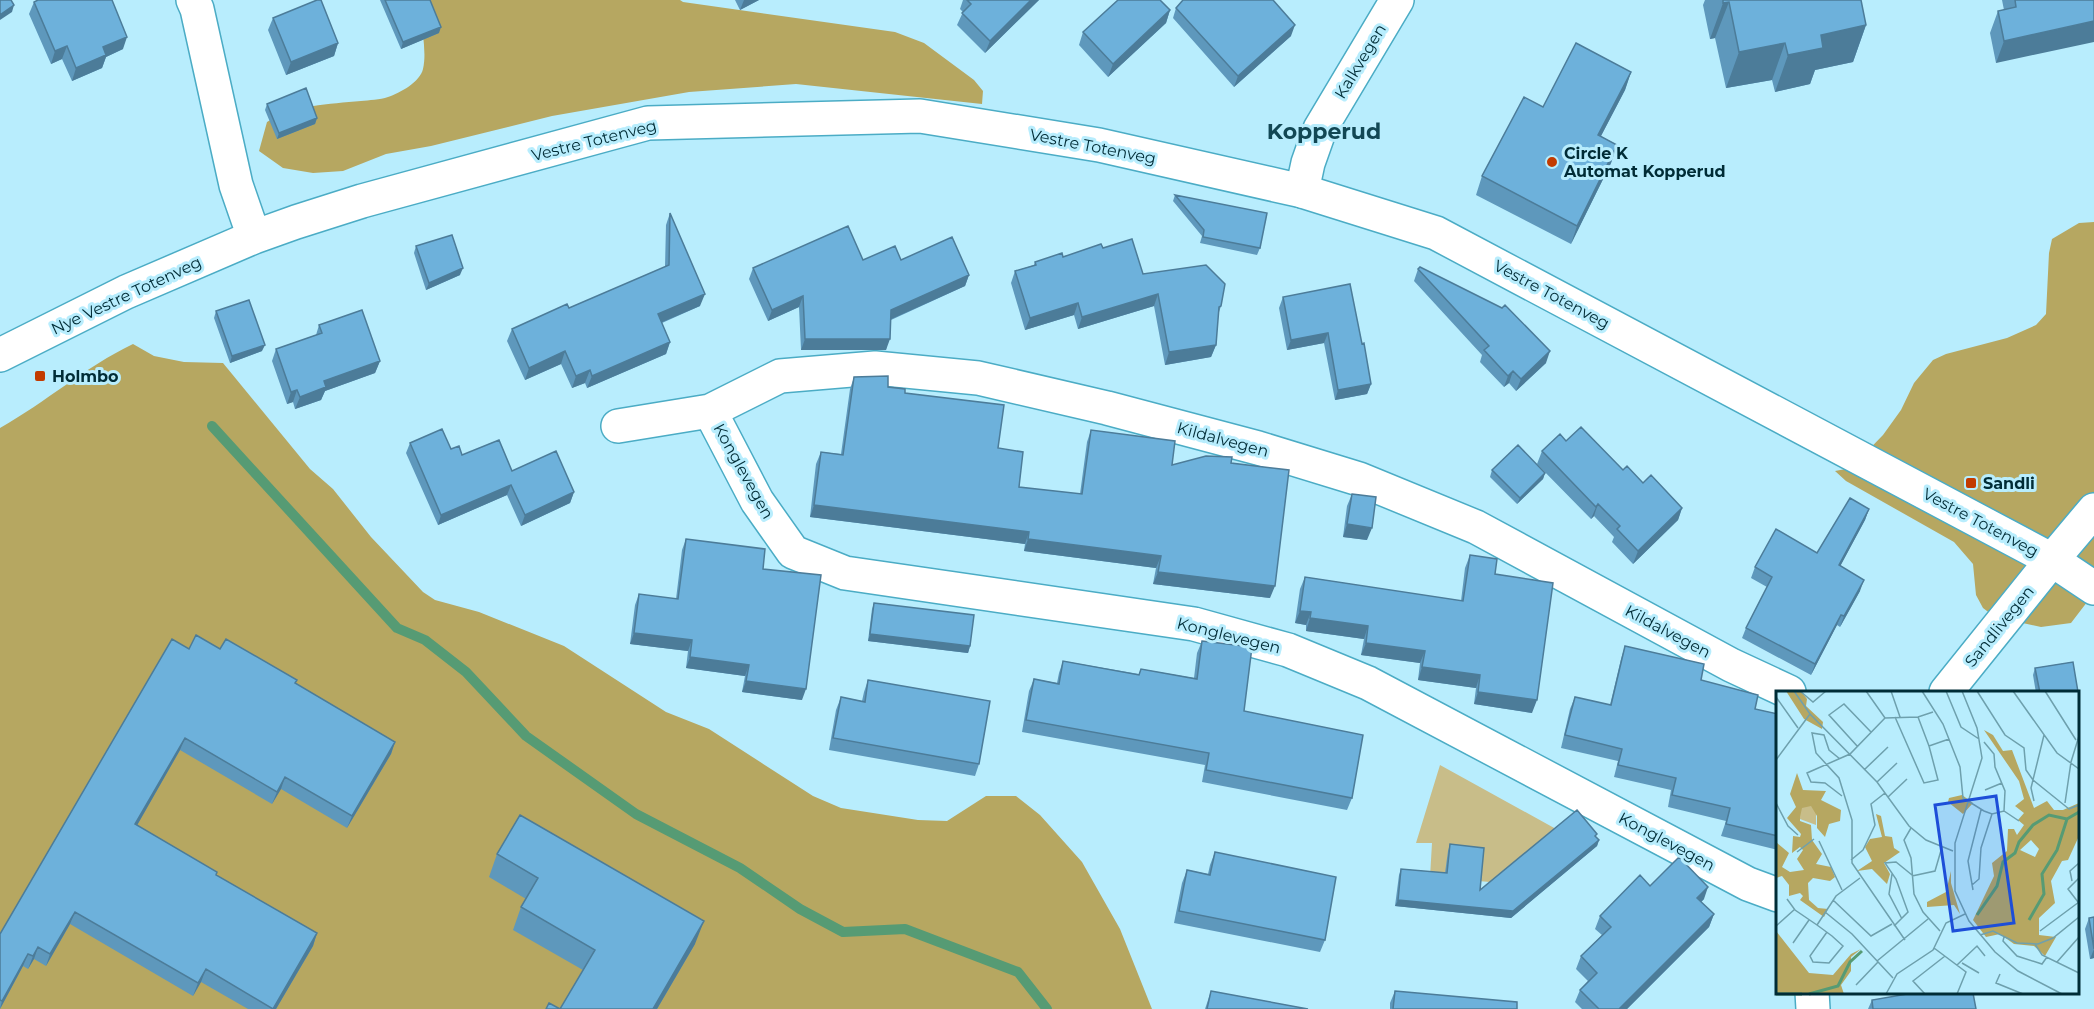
<svg xmlns="http://www.w3.org/2000/svg" width="2094" height="1009" font-family="Montserrat,sans-serif">
  <rect width="100%" height="100%" fill="#b8edfd"/>
  <path fill="#c8bd89" d="M 1440,765 L 1556,829 L 1502,883 L 1430,877 L 1432,843 L 1416,843 Z"/>
  <path fill="#b6a761" d="M 423,0 L 680,0 L 683,2 L 895,32 L 924,43 L 974,80 L 983,91 L 982,104 L 796,84 L 689,92 L 552,116 L 431,146 L 386,154 L 343,171 L 313,173 L 283,168 L 259,151 L 267,122 C 294,105 329,104 361,101 C 369,100 380,100 388,97 C 400,93 420,82 423,69 C 428,46 418,23 423,0 Z
    M 2094,222 L 2094,593 L 2071,623 L 2041,627 L 1995,617 L 1983,608 L 1976,595 L 1973,564 L 1954,542 L 1846,481 L 1835,471 L 1851,468 L 1883,435 L 1901,410 L 1914,383 L 1933,360 L 1946,354 L 2007,338 L 2036,325 L 2046,314 L 2049,253 L 2052,239 L 2079,223 Z
    M 133,344 L 154,356 L 184,362 L 223,363 L 310,469 L 333,489 L 371,537 L 423,592 L 435,600 L 479,612 L 564,646 L 666,712 L 709,729 L 813,796 L 841,808 L 918,820 L 947,821 L 986,796 L 1016,796 L 1040,815 L 1082,862 L 1120,929 L 1152,1009 L 0,1009 L 0,428 C 46,402 85,367 133,344 Z"/>
  <g fill="none" stroke-linecap="round" stroke-linejoin="round">
    <path stroke="#569b74" stroke-width="10" d="M 212,426 L 397,628 L 425,640 L 466,672 L 526,736 L 636,814 L 740,868 L 800,909 L 843,932 L 905,929 L 1018,972 L 1047,1009"/>
    <defs>
      <path id="street" d="M 1302,191 L 1308,163 L 1320,129 L 1397,0
        M 710,411 L 757,501 L 793,552 L 845,573 L 1194,624 L 1288,650 L 1368,683 L 1748,884 L 1778,895
        M 618,426 L 710,411 L 780,376 L 875,368 L 978,378 L 1107,408 L 1258,448 L 1359,479 L 1476,527 L 1731,665 L 1789,692
        M 1946,692 L 2052,560 L 2094,510
        M 1812,992 L 1813,1009"/>
      <path id="secondary" d="M 193,0 L 197,9 L 236,185 L 254,237
        M 0,355 L 126,292 L 254,237 L 296,222 L 362,201 L 648,123 L 920,116 L 1099,145 L 1302,191 L 1436,233 L 2052,560 L 2094,588"/>
    </defs>
    <use href="#street" stroke="#4bacc5" stroke-width="36"/>
    <use href="#secondary" stroke="#4bacc5" stroke-width="36"/>
    <use href="#street" stroke="#fff" stroke-width="33"/>
    <use href="#secondary" stroke="#fff" stroke-width="33"/>
  </g>
  <path fill="#5e98bc" d="M 380,0 L 430,0 L 439,33 L 401,49 Z
    M 735,0 L 759,0 L 740,10 Z
    M 963,0 L 1039,0 L 985,53 L 957,25 L 963,12 L 960,9 Z
    M 1705,0 L 1861,0 L 1866,25 L 1853,62 L 1815,70 L 1810,84 L 1775,92 L 1772,80 L 1726,88 L 1715,38 L 1710,39 L 1703,5 Z
    M 2002,0 L 2094,0 L 1996,63 L 1990,33 L 1998,11 L 2004,10 Z
    M 34,2 L 123,49 L 106,57 L 102,68 L 72,81 L 62,59 L 51,64 L 29,14 Z
    M 1176,8 L 1291,36 L 1234,87 L 1173,18 Z
    M 1170,10 L 1166,23 L 1108,77 L 1079,45 L 1083,32 Z
    M 273,18 L 338,43 L 334,56 L 286,75 L 268,30 Z
    M 1631,72 L 1625,90 L 1601,136 L 1617,145 L 1611,163 L 1571,244 L 1476,195 L 1482,176 L 1543,107 Z
    M 267,104 L 317,118 L 315,124 L 277,139 L 265,110 Z
    M 1175,195 L 1260,248 L 1257,255 L 1200,243 L 1202,236 L 1173,201 Z
    M 670,213 L 700,306 L 662,323 L 670,342 L 666,354 L 587,388 L 585,383 L 572,388 L 561,364 L 525,380 L 507,341 L 512,329 L 569,308 L 665,267 L 666,225 Z
    M 416,246 L 460,275 L 426,290 L 414,253 Z
    M 1103,248 L 1143,274 L 1221,306 L 1218,315 L 1216,345 L 1211,357 L 1165,365 L 1154,306 L 1078,329 L 1074,315 L 1025,330 L 1011,283 L 1015,271 L 1034,265 L 1035,262 Z
    M 863,260 L 901,260 L 969,275 L 965,286 L 891,320 L 886,350 L 801,350 L 799,307 L 768,321 L 749,279 L 753,268 Z
    M 1418,269 L 1546,363 L 1516,391 L 1509,383 L 1504,387 L 1480,362 L 1482,355 L 1414,281 Z
    M 1283,297 L 1362,344 L 1371,384 L 1367,394 L 1335,400 L 1324,343 L 1287,350 L 1279,308 Z
    M 216,311 L 262,351 L 230,363 L 214,318 Z
    M 319,325 L 380,361 L 375,373 L 325,391 L 321,400 L 295,409 L 293,402 L 287,404 L 272,361 L 276,349 L 316,335 Z
    M 854,377 L 905,393 L 998,448 L 1019,487 L 1080,494 L 1087,442 L 1091,430 L 1172,465 L 1231,463 L 1270,598 L 1153,584 L 1156,568 L 1024,551 L 1025,544 L 810,517 L 816,464 L 821,452 L 841,454 L 850,389 Z
    M 1566,441 L 1623,470 L 1682,508 L 1678,520 L 1633,564 L 1612,542 L 1614,537 L 1594,516 L 1591,519 L 1537,464 L 1542,451 Z
    M 410,443 L 451,449 L 462,455 L 574,492 L 570,503 L 521,526 L 507,495 L 438,525 L 406,453 Z
    M 1492,470 L 1545,473 L 1543,479 L 1517,504 L 1490,477 Z
    M 1352,494 L 1367,540 L 1343,537 L 1347,506 Z
    M 1869,509 L 1865,520 L 1840,566 L 1860,591 L 1840,627 L 1837,625 L 1811,675 L 1742,638 L 1746,628 L 1767,587 L 1751,578 L 1755,567 L 1817,553 Z
    M 686,539 L 763,569 L 802,700 L 742,692 L 745,676 L 686,668 L 688,651 L 630,644 L 635,605 L 639,594 L 676,599 L 682,550 Z
    M 1470,555 L 1495,574 L 1532,713 L 1474,704 L 1476,688 L 1418,680 L 1420,663 L 1361,655 L 1364,639 L 1306,631 L 1306,625 L 1295,623 L 1300,589 L 1305,577 L 1461,601 L 1465,568 Z
    M 874,603 L 970,646 L 968,653 L 868,641 L 872,609 Z
    M 1202,641 L 1244,711 L 1352,798 L 1347,810 L 1202,782 L 1205,765 L 1022,732 L 1029,691 L 1034,679 L 1057,683 L 1059,673 L 1063,661 L 1139,674 L 1141,669 L 1194,678 L 1197,653 Z
    M 1625,646 L 1701,680 L 1755,709 L 1778,714 L 1778,850 L 1721,836 L 1726,821 L 1668,807 L 1671,790 L 1614,777 L 1618,761 L 1561,748 L 1570,709 L 1575,697 L 1610,705 L 1621,659 Z
    M 189,649 L 220,649 L 297,680 L 295,684 L 395,742 L 391,754 L 347,828 L 281,789 L 272,804 L 180,750 L 137,825 L 216,875 L 317,933 L 313,946 L 276,1009 L 248,1009 L 201,982 L 193,996 L 70,924 L 46,966 L 34,959 L 28,969 L 23,966 L 0,1009 L 0,934 Z
    M 2073,662 L 2079,698 L 2078,702 L 2078,693 L 2036,693 L 2033,675 L 2035,668 Z
    M 868,680 L 979,764 L 975,776 L 829,750 L 836,710 L 841,697 L 862,701 L 864,692 Z
    M 1596,837 L 1599,840 L 1597,846 L 1511,918 L 1395,906 L 1399,875 L 1401,869 L 1445,873 L 1448,851 L 1450,844 L 1480,890 Z
    M 1215,852 L 1325,940 L 1320,952 L 1174,923 L 1182,883 L 1187,870 L 1208,874 L 1210,865 Z
    M 497,854 L 695,944 L 657,1009 L 560,1009 L 583,970 L 513,930 L 521,907 L 526,899 L 489,877 Z
    M 1650,886 L 1704,899 L 1701,902 L 1714,914 L 1709,927 L 1627,1009 L 1582,1009 L 1575,1002 L 1580,990 L 1588,981 L 1576,969 L 1581,956 L 1602,935 L 1595,929 L 1600,916 Z
    M 2094,917 L 2094,958 L 2090,959 L 2085,929 L 2089,918 Z
    M 1211,991 L 1308,1009 L 1205,1009 Z
    M 1395,991 L 1517,1009 L 1390,1009 L 1390,1003 Z
    M 1872,1000 L 1976,1009 L 1868,1009 Z"/>
  <path fill="#4c7c99" d="M 744,0 L 759,0 L 740,10 Z
    M 1031,0 L 1039,0 L 985,53 L 990,41 Z
    M 1729,2 L 1715,38 L 1710,39 L 1723,3 Z
    M 14,5 L 12,12 L 0,20 L 0,15 Z
    M 1170,10 L 1166,23 L 1108,77 L 1113,64 Z
    M 2094,21 L 2094,42 L 1996,63 L 2004,41 Z
    M 1295,25 L 1291,36 L 1234,87 L 1238,76 Z
    M 1866,25 L 1853,62 L 1815,70 L 1810,84 L 1775,92 L 1788,55 L 1821,35 Z
    M 441,27 L 439,33 L 401,49 L 403,42 Z
    M 127,37 L 123,49 L 106,57 L 102,68 L 72,81 L 76,68 L 103,47 Z
    M 338,43 L 334,56 L 286,75 L 291,62 Z
    M 1785,43 L 1772,80 L 1726,88 L 1739,52 Z
    M 67,46 L 62,59 L 51,64 L 55,51 Z
    M 1631,72 L 1625,90 L 1592,153 L 1598,135 Z
    M 317,118 L 315,124 L 277,139 L 279,133 Z
    M 1617,145 L 1611,163 L 1571,244 L 1577,226 Z
    M 463,268 L 460,275 L 426,290 L 429,283 Z
    M 969,275 L 965,286 L 887,321 L 891,310 Z
    M 705,294 L 700,306 L 653,326 L 658,314 Z
    M 1158,294 L 1154,306 L 1078,329 L 1082,317 Z
    M 803,296 L 799,307 L 768,321 L 772,310 Z
    M 1078,303 L 1074,315 L 1025,330 L 1030,318 Z
    M 1328,333 L 1324,343 L 1287,350 L 1291,340 Z
    M 805,339 L 890,339 L 886,350 L 801,350 Z
    M 670,342 L 666,354 L 587,388 L 592,376 Z
    M 265,345 L 262,351 L 230,363 L 232,356 Z
    M 1216,345 L 1211,357 L 1165,365 L 1169,352 Z
    M 565,351 L 561,364 L 525,380 L 529,368 Z
    M 1550,351 L 1546,363 L 1516,391 L 1521,379 Z
    M 380,361 L 375,373 L 325,391 L 321,400 L 295,409 L 300,397 L 324,381 Z
    M 590,370 L 585,383 L 572,388 L 576,376 Z
    M 1513,371 L 1509,383 L 1504,387 L 1508,376 Z
    M 1371,384 L 1367,394 L 1335,400 L 1338,390 Z
    M 297,390 L 293,402 L 287,404 L 291,392 Z
    M 1545,473 L 1543,479 L 1517,504 L 1520,498 Z
    M 511,485 L 507,495 L 438,525 L 441,515 Z
    M 574,492 L 570,503 L 521,526 L 525,515 Z
    M 1598,504 L 1594,516 L 1591,519 L 1596,507 Z
    M 814,505 L 1029,532 L 1025,544 L 810,517 Z
    M 1682,508 L 1678,520 L 1633,564 L 1638,551 Z
    M 1869,509 L 1865,520 L 1835,576 L 1839,565 Z
    M 1347,524 L 1372,528 L 1367,540 L 1343,537 Z
    M 1028,539 L 1161,556 L 1156,568 L 1024,551 Z
    M 1158,572 L 1275,586 L 1270,598 L 1153,584 Z
    M 1864,580 L 1860,591 L 1840,627 L 1844,616 Z
    M 1300,611 L 1311,612 L 1306,625 L 1295,623 Z
    M 1841,615 L 1837,625 L 1811,675 L 1815,664 Z
    M 1310,618 L 1368,626 L 1364,639 L 1306,631 Z
    M 634,633 L 692,640 L 688,651 L 630,644 Z
    M 870,634 L 970,646 L 968,653 L 868,641 Z
    M 1366,643 L 1425,651 L 1420,663 L 1361,655 Z
    M 690,657 L 749,665 L 745,676 L 686,668 Z
    M 1422,667 L 1480,675 L 1476,688 L 1418,680 Z
    M 746,681 L 806,689 L 802,700 L 742,692 Z
    M 1478,692 L 1537,700 L 1532,713 L 1474,704 Z
    M 185,738 L 180,750 L 131,836 L 135,824 Z
    M 395,742 L 391,754 L 347,828 L 352,816 Z
    M 285,777 L 281,789 L 272,804 L 277,792 Z
    M 1599,840 L 1597,846 L 1511,918 L 1395,906 L 1398,900 L 1513,911 Z
    M 1708,887 L 1704,899 L 1693,910 L 1697,898 Z
    M 75,912 L 70,924 L 46,966 L 50,954 Z
    M 1714,914 L 1709,927 L 1627,1009 L 1619,1009 Z
    M 704,921 L 695,944 L 657,1009 L 653,1009 Z
    M 317,933 L 313,946 L 276,1009 L 273,1009 Z
    M 38,947 L 34,959 L 28,969 L 33,956 Z
    M 2094,949 L 2094,958 L 2090,959 Z
    M 28,954 L 23,966 L 0,1009 L 2,1001 Z
    M 206,969 L 201,982 L 193,996 L 198,983 Z"/>
  <path fill="#6db1db" stroke="#4c7c99" stroke-width="1.5" d="M 0,0 L 11,0 L 14,5 L 0,15 Z
    M 38,0 L 112,0 L 127,37 L 103,47 L 106,55 L 76,68 L 67,46 L 55,51 L 34,2 Z
    M 317,0 L 321,0 L 338,43 L 291,62 L 273,18 Z
    M 385,0 L 430,0 L 441,27 L 403,42 Z
    M 967,0 L 1031,0 L 990,41 L 962,13 L 971,4 Z
    M 1118,0 L 1160,0 L 1170,10 L 1113,64 L 1083,32 Z
    M 1183,0 L 1273,0 L 1295,25 L 1238,76 L 1176,8 Z
    M 1723,0 L 1861,0 L 1866,25 L 1821,35 L 1823,48 L 1788,55 L 1785,43 L 1739,52 L 1729,2 L 1723,3 Z
    M 2015,0 L 2094,0 L 2094,21 L 2004,41 L 1998,11 L 2016,7 Z
    M 1576,43 L 1631,72 L 1598,135 L 1617,145 L 1577,226 L 1482,176 L 1524,97 L 1543,107 Z
    M 306,88 L 317,118 L 279,133 L 267,104 Z
    M 1175,195 L 1267,213 L 1260,248 L 1203,237 L 1204,230 Z
    M 670,213 L 705,294 L 658,314 L 670,342 L 592,376 L 590,370 L 576,376 L 565,351 L 529,368 L 512,329 L 567,304 L 569,308 L 669,265 Z
    M 848,226 L 863,260 L 895,246 L 901,260 L 952,237 L 969,275 L 891,310 L 890,339 L 805,339 L 803,296 L 772,310 L 753,268 Z
    M 452,235 L 463,268 L 429,283 L 416,246 Z
    M 1132,239 L 1143,274 L 1206,265 L 1225,284 L 1221,306 L 1219,307 L 1216,345 L 1169,352 L 1158,294 L 1082,317 L 1078,303 L 1030,318 L 1015,271 L 1036,265 L 1035,262 L 1062,253 L 1063,257 L 1101,244 L 1103,248 Z
    M 1420,267 L 1502,308 L 1505,305 L 1550,351 L 1521,379 L 1513,371 L 1508,376 L 1484,350 L 1489,346 L 1418,269 Z
    M 1350,284 L 1362,344 L 1364,343 L 1371,384 L 1338,390 L 1328,333 L 1291,340 L 1283,297 Z
    M 249,300 L 265,345 L 232,356 L 216,311 Z
    M 362,310 L 380,361 L 324,381 L 326,387 L 300,397 L 297,390 L 291,392 L 276,349 L 322,333 L 319,325 Z
    M 888,376 L 888,387 L 905,389 L 905,393 L 1004,405 L 998,448 L 1023,452 L 1019,487 L 1082,494 L 1091,430 L 1175,441 L 1172,465 L 1206,456 L 1232,457 L 1231,463 L 1289,470 L 1275,586 L 1158,572 L 1161,556 L 1028,539 L 1029,532 L 814,505 L 821,452 L 843,455 L 854,377 Z
    M 1581,427 L 1623,470 L 1627,466 L 1643,483 L 1651,475 L 1682,508 L 1638,551 L 1617,529 L 1620,526 L 1598,504 L 1596,507 L 1542,451 L 1560,434 L 1566,441 Z
    M 442,429 L 451,449 L 459,446 L 462,455 L 499,440 L 512,471 L 556,451 L 574,492 L 525,515 L 511,485 L 441,515 L 410,443 Z
    M 1518,445 L 1545,473 L 1520,498 L 1492,470 Z
    M 1352,494 L 1376,497 L 1372,528 L 1347,524 Z
    M 1850,498 L 1869,509 L 1839,565 L 1864,580 L 1844,616 L 1841,615 L 1815,664 L 1746,628 L 1772,577 L 1755,567 L 1776,529 L 1817,553 Z
    M 686,539 L 765,549 L 763,569 L 821,575 L 806,689 L 746,681 L 749,665 L 690,657 L 692,640 L 634,633 L 639,594 L 678,599 Z
    M 1470,555 L 1497,559 L 1495,574 L 1553,583 L 1537,700 L 1478,692 L 1480,675 L 1422,667 L 1425,651 L 1366,643 L 1368,626 L 1310,618 L 1311,612 L 1300,611 L 1305,577 L 1463,601 Z
    M 874,603 L 974,615 L 970,646 L 870,634 Z
    M 196,635 L 220,649 L 226,639 L 297,680 L 295,683 L 395,742 L 352,816 L 285,777 L 277,792 L 185,738 L 135,824 L 217,872 L 216,875 L 317,933 L 273,1009 L 206,969 L 198,983 L 75,912 L 50,954 L 38,947 L 33,956 L 28,954 L 2,1001 L 0,1000 L 0,934 L 172,639 L 189,649 Z
    M 1202,641 L 1252,647 L 1244,711 L 1363,735 L 1352,798 L 1206,770 L 1209,753 L 1026,720 L 1034,679 L 1059,684 L 1063,661 L 1139,675 L 1141,669 L 1197,679 Z
    M 1625,646 L 1704,664 L 1701,680 L 1758,695 L 1755,709 L 1778,714 L 1778,836 L 1726,824 L 1730,808 L 1672,795 L 1676,778 L 1618,765 L 1622,749 L 1565,735 L 1575,697 L 1611,705 Z
    M 2073,662 L 2079,698 L 2078,699 L 2078,693 L 2040,693 L 2035,668 Z
    M 868,680 L 990,701 L 979,764 L 833,738 L 841,697 L 865,702 Z
    M 1577,810 L 1597,834 L 1595,836 L 1599,840 L 1513,911 L 1398,900 L 1401,869 L 1447,873 L 1450,844 L 1484,848 L 1480,890 Z
    M 520,815 L 704,921 L 653,1009 L 560,1009 L 595,950 L 521,907 L 538,878 L 497,854 Z
    M 1215,852 L 1336,877 L 1325,940 L 1179,911 L 1187,870 L 1210,875 Z
    M 1679,857 L 1708,887 L 1697,898 L 1714,914 L 1619,1009 L 1599,1009 L 1580,990 L 1597,973 L 1581,956 L 1611,927 L 1600,916 L 1640,875 L 1650,886 Z
    M 2094,917 L 2094,949 L 2089,918 Z
    M 1211,991 L 1308,1009 L 1207,1009 Z
    M 1395,991 L 1517,1002 L 1517,1009 L 1393,1009 Z
    M 1913,993 L 1973,993 L 1976,1009 L 1873,1009 L 1872,1000 Z
    M 549,1003 L 560,1009 L 546,1009 Z"/>
  <g fill="#c23b00" stroke="#b8edfd" stroke-width="2">
    <circle cx="1552" cy="162" r="6"/>
    <rect x="34" y="370" width="12" height="12" rx="3"/>
    <rect x="1965" y="477" width="12" height="12" rx="3"/>
  </g>
  <g text-anchor="middle" stroke-width="6" stroke-linejoin="round" paint-order="stroke">
    <g font-size="16" fill="#002c36" stroke="#b8edfd">
      <text transform="translate(1360 61) rotate(-59)" y="6">Kalkvegen</text>
      <text transform="translate(594 140) rotate(-14)" y="6">Vestre Totenveg</text>
      <text transform="translate(1093 146) rotate(11)" y="6">Vestre Totenveg</text>
      <text transform="translate(1552 294) rotate(28)" y="6">Vestre Totenveg</text>
      <text transform="translate(126 295) rotate(-25)" y="6">Nye Vestre Totenveg</text>
      <text transform="translate(1223 439) rotate(15)" y="6">Kildalvegen</text>
      <text transform="translate(744 471) rotate(61)" y="6">Konglevegen</text>
      <text transform="translate(1981 522) rotate(28)" y="6">Vestre Totenveg</text>
      <text transform="translate(1999 626) rotate(-51)" y="6">Sandlivegen</text>
      <text transform="translate(1668 631) rotate(28)" y="6">Kildalvegen</text>
      <text transform="translate(1229 635) rotate(14)" y="6">Konglevegen</text>
      <text transform="translate(1667 841) rotate(28)" y="6">Konglevegen</text>
    </g>
    <g font-size="16" font-weight="bold" fill="#002c36" stroke="#b8edfd" text-anchor="start">
      <text x="1564" y="159">Circle K<tspan x="1564" dy="18">Automat Kopperud</tspan></text>
      <text x="52" y="382">Holmbo</text>
      <text x="1983" y="489">Sandli</text>
    </g>
    <g font-size="22" font-weight="bold" fill="#124754" stroke="#b8edfd">
      <text x="1324" y="139">Kopperud</text>
    </g>
  </g>
  <g transform="translate(1776 691)">
    <rect width="303" height="303" fill="#b8edfd"/>
    <path d="M 31,112 L 40,118 L 40,134 L 24,128 L 23,117 Z" fill="#c8bd89"/>
    <path d="M 10,0 L 25,0 L 31,8 L 30,15 L 47,31 L 46,38 L 28,28 ZM 208,39 L 217,44 L 227,60 L 236,59 L 258,117 L 271,110 L 278,119 L 287,119 L 303,112 L 303,145 L 292,169 L 286,170 L 275,190 L 279,212 L 263,227 L 263,244 L 280,246 L 269,265 L 258,255 L 238,253 L 224,243 L 210,246 L 197,229 L 218,185 L 216,172 L 231,160 L 232,138 L 238,138 L 241,144 L 248,134 L 242,129 L 248,122 L 239,115 L 248,108 L 243,90 ZM 255,149 L 263,158 L 259,166 L 244,159 ZM 21,82 L 27,99 L 50,100 L 45,109 L 65,119 L 64,130 L 53,133 L 49,146 L 41,137 L 41,125 L 35,115 L 26,117 L 24,126 L 24,130 L 35,134 L 36,149 L 46,163 L 40,173 L 55,176 L 59,186 L 54,190 L 37,187 L 32,192 L 33,209 L 42,217 L 52,218 L 48,226 L 24,209 L 27,205 L 24,202 L 13,205 L 13,194 L 6,185 L 0,187 L 0,151 L 13,162 L 6,176 L 14,181 L 28,179 L 21,168 L 27,159 L 24,156 L 16,162 L 17,145 L 24,146 L 25,143 L 11,127 L 20,116 L 14,103 ZM 186,104 L 197,112 L 187,123 L 172,111 L 173,107 ZM 100,123 L 105,125 L 109,145 L 116,146 L 118,157 L 124,161 L 108,172 L 114,183 L 111,193 L 96,178 L 81,180 L 96,170 L 89,156 L 94,148 L 106,146 ZM 175,180 L 175,192 L 184,223 L 178,214 L 151,216 L 151,211 L 170,201 ZM 0,240 L 33,282 L 57,284 L 75,263 L 85,258 L 75,266 L 75,280 L 65,294 L 68,303 L 0,303 Z" fill="#b6a761" fill-rule="evenodd"/>
    <path fill="none" stroke="#569b74" stroke-width="3" d="M 201,224 L 221,195 L 227,171 L 239,162 L 243,151 L 257,134 L 273,124 L 291,128M 253,229 L 268,203 L 266,183 L 281,159 L 291,128 L 303,121M 0,303 L 26,303M 33,303 L 62,295 L 74,271 L 86,260"/>
    <path fill="none" stroke="#6ea0ad" stroke-width="1.5" d="M 18,0 L 34,23 L 101,91 L 133,135 L 150,149 L 177,160M 24,0 L 37,11 L 50,0M 90,0 L 109,27 L 142,26 L 157,21M 115,0 L 124,26M 146,0 L 167,33 L 184,76 L 187,107 L 208,120 L 216,123 L 228,120 L 243,130M 170,0 L 185,36 L 203,48M 186,0 L 201,37 L 206,67 L 179,152 L 179,200 L 193,230 L 219,261 L 242,280 L 286,303M 201,0 L 229,44 L 248,57 L 250,79 L 257,89 L 293,118 L 303,114M 237,0 L 281,62 L 303,78M 269,0 L 300,49M 0,6 L 22,37M 119,26 L 148,92 L 162,89 L 153,55 L 173,48M 142,26 L 153,55M 208,51 L 218,63 L 219,76 L 229,100 L 228,120M 82,56 L 53,24 L 68,13 L 95,41M 64,68 L 53,59 L 48,44 L 36,42 L 40,62 L 63,87 L 76,129 L 76,172 L 129,249M 0,69 L 34,23M 88,79 L 112,56M 101,91 L 121,72M 209,99 L 226,92M 66,105 L 49,92 L 35,91 L 31,82 L 74,63 L 109,27M 112,106 L 131,88M 258,110 L 255,97 L 268,44M 0,112 L 12,135 L 22,144M 289,112 L 295,71 L 303,45M 135,137 L 128,149 L 135,167 L 138,203 L 147,221 L 164,240M 43,150 L 66,199M 21,161 L 38,148M 75,169 L 87,159 L 99,134 L 95,113 L 109,102M 116,183 L 113,203 L 126,228M 136,185 L 159,180 L 166,156M 296,190 L 294,180 L 303,172M 196,194 L 203,188 L 205,157 L 216,123M 197,199 L 192,170 L 205,119M 11,208 L 19,219 L 41,234 L 56,245 L 67,255 L 53,272 L 37,271 L 34,265 L 51,241M 57,209 L 95,245 L 116,233M 302,211 L 292,198 L 303,187M 49,221 L 76,243 L 117,287M 41,234 L 60,205 L 84,187M 0,235 L 19,218M 118,235 L 132,221 L 120,188 L 109,172 L 120,171 L 136,184M 264,240 L 303,211M 204,244 L 217,240 L 241,252 L 262,253 L 277,247 L 303,226M 228,246 L 227,250 L 241,265 L 266,273 L 271,266M 17,252 L 33,229M 259,253 L 266,264 L 303,282M 158,257 L 190,281 L 181,303M 101,270 L 152,228M 281,271 L 303,246M 186,272 L 203,282M 181,274 L 201,255 L 209,265M 224,283 L 220,292 L 247,303M 80,294 L 102,271M 110,303 L 121,283 L 157,259 L 170,232 L 189,223M 149,303 L 137,290 L 169,265"/>
    <path fill="#1d4ed8" fill-opacity="0.15" stroke="#1d4ed8" stroke-width="3" d="M 220,105 L 238,232 L 177,240 L 159,114 Z"/>
    <rect width="303" height="303" fill="none" stroke="#002c36" stroke-width="3"/>
  </g>
</svg>
